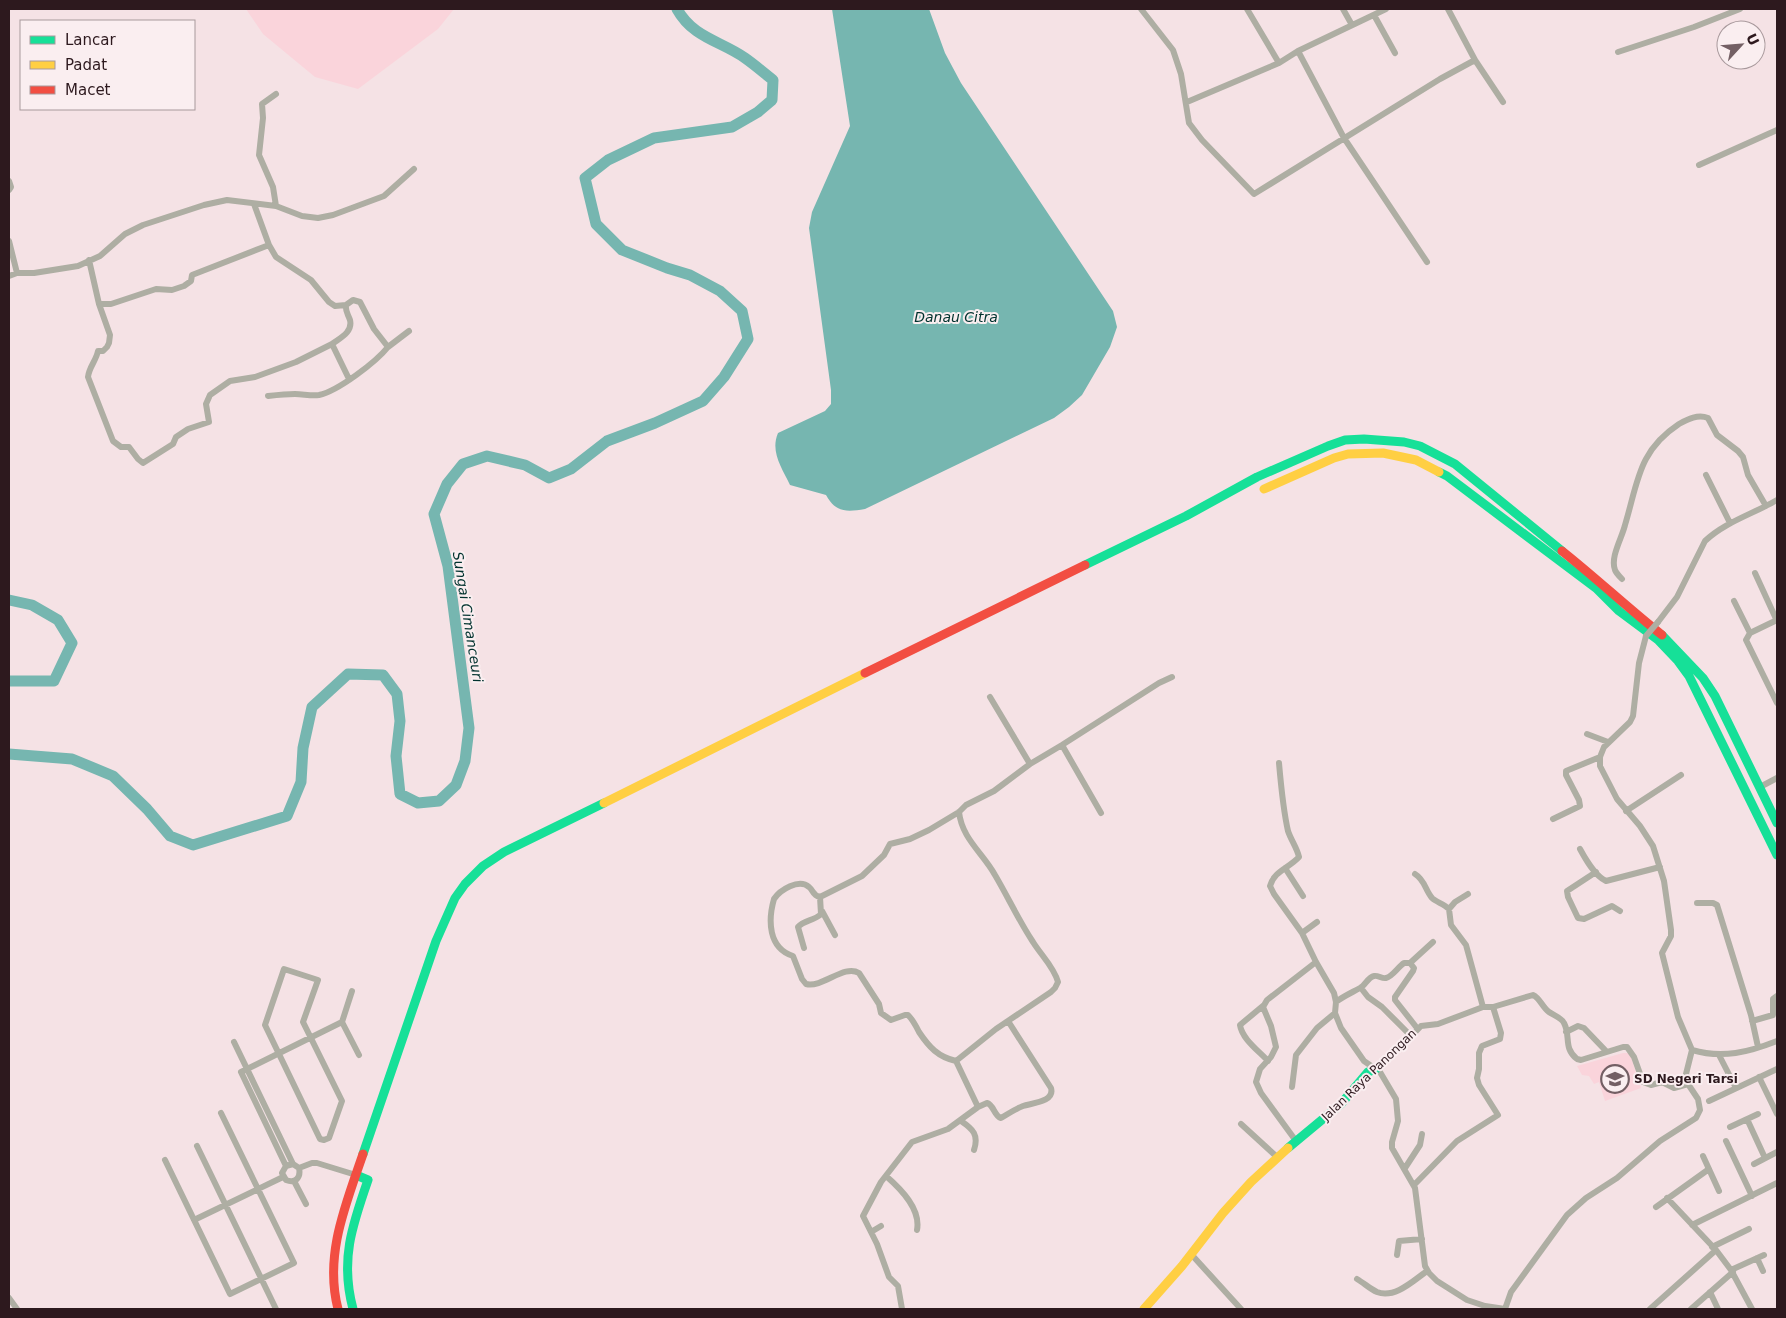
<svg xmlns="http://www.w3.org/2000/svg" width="1786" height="1318" font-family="'DejaVu Sans',sans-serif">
  <rect width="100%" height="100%" fill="#f5e2e5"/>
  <path fill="#fad4db" d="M 246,9 L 454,9 L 438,29 L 358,89 L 315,77 L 263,34 Z
    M 1623,1053 L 1629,1053 L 1631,1057 L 1641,1088 L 1605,1101 L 1599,1082 L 1594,1084 L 1589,1076 L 1582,1075 L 1577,1066 Z"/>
  <path fill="#76b6b0" d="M 832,9 L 929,9 L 945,53 L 961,83 L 1113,311 L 1117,327 L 1110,347 L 1082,395 L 1069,407 L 1054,418 L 865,509 C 847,512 836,513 826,495 L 790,485 C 782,468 770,452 778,433 L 825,411 L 831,404 L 831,390 L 809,228 L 812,212 L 850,126 Z"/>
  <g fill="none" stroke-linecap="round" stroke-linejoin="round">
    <path stroke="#76b6b0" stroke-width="11" d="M 9,600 L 32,605 L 58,620 L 72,643 L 54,681 L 9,681
      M 9,754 L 72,759 L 113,776 L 147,809 L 170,836 L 193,845 L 287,816 L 301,782 L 303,748 L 312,707 L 348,674 L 383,675 L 397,694 L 400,721 L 396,756 L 400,794 L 418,803 L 439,801 L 456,785 L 465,761 L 469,728 L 448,566 L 434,514 L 447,484 L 463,464 L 487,456 L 525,465 L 549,478 L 571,469 L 607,441 L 655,423 L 703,401 L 724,377 L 748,339 L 742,311 L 720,291 L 690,275 L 667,268 L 622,250 L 596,224 L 585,178 L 608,160 L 654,138 L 732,127 L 758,112 L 772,100 L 773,80 C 764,73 755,65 745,58 C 721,41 693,38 677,9"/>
    <path stroke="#aeaea3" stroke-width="6" d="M 1141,9 L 1173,50 L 1181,74 L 1189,123 L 1202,140 L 1254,194 L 1440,79 L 1475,60 L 1448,9
      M 1247,9 L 1279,63
      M 1343,9 L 1352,25
      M 1374,15 L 1395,53
      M 1298,51 L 1344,138 L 1427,262
      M 1618,52 L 1694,27 L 1740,9
      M 1475,60 L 1503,102
      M 1187,102 L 1279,63 L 1298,51 L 1386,9
      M 1699,165 L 1777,130
      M 9,181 L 11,187 L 9,190
      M 254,204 L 269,245 L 276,257 L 311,280 L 329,302 L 335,306 L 346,305 C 345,311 348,314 350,320 C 353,332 340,338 332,344
      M 276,206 L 273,187 L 259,155 L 263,118 L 262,104 L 276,94
      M 9,241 L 17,273
      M 89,260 L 99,304 L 110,335 L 109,343 L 107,347 L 103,351 L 98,351 C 96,361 89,367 88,377 L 113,441 L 121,447 L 129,447 L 138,459 L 143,463 L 173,444 L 176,437 L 188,429 L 209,422 L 206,404 L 210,395 L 230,381 L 255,377 L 296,362 L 332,344 L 349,379
      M 9,276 L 17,273 L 34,273 L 78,266 L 100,256 L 125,234 L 143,225 L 204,205 L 227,200 L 276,206 L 302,216 L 318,218 L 333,215 L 384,196 L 414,169
      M 99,304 L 111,304 L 156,289 L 172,290 L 184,286 L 191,281 L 192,275 L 269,245
      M 346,305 L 353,300 L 360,302 L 374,329 L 388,347 L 409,331
      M 268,396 C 277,395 286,394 295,394 C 303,394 311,396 319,395 C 338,391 376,362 388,347
      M 1706,475 L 1730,523
      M 1755,573 L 1777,621
      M 1622,579 C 1620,577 1616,573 1615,570 C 1610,557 1622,538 1625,525 C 1638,482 1638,451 1679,424 C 1688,419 1698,414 1708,418 L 1717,435 L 1738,451 L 1743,457 L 1748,475 L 1766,506
      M 1734,601 L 1750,633
      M 1777,620 L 1750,633 L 1746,640 L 1777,703
      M 1658,622 L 1677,597 L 1705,541 C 1725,522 1753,514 1777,500
      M 990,697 L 1030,764
      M 1587,734 L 1608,742
      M 1062,745 L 1101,813
      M 1279,763 C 1281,786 1283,809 1288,831 C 1291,840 1297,848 1299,857 C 1289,868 1274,871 1270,886 L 1274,894 L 1302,933 L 1316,962 L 1334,993 L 1336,1002 L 1335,1013 L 1341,1028 L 1364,1061 L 1380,1072 L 1396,1099 L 1398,1121 L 1392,1142 L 1392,1148 L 1415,1188 L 1425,1266 L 1429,1273 L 1437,1281 L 1467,1300 L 1485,1306 L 1505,1309
      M 1760,787 L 1777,778
      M 1626,811 L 1681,775
      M 1553,819 L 1580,806 L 1579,800 L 1566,775 L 1566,771 L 1600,757
      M 1580,849 C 1586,860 1595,876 1606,881 L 1660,867
      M 1285,868 L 1303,896
      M 1596,872 L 1567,891 L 1568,897 L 1578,918 L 1584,919 L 1612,906 L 1620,911
      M 1415,874 C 1425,880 1425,890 1432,898 C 1436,902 1444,904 1449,909
      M 1468,894 L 1455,902 L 1449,909 L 1451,925 L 1466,945 L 1483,1007
      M 1697,903 L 1713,903 L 1717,905 L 1751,1015 L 1758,1047
      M 821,912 L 822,911 L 835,935
      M 1302,933 L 1317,922
      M 804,948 L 798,927 C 804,920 814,921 821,914 L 820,897
      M 1410,963 L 1414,968 L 1413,971 L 1395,997 L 1395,1000 L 1417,1028
      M 284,969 L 318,980 L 303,1022 L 342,1101 L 329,1138 L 324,1140 L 320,1139 L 265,1025 Z
      M 1361,988 L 1368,997 L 1382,1007 L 1411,1036
      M 352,991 L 342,1022 L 359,1055
      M 1336,1002 C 1342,997 1353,992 1360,988 C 1365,986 1368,977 1374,976 C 1378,975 1382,979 1386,978 C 1392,977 1398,967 1404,963 L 1410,963 L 1433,942
      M 1264,1005 L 1240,1025 C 1242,1039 1259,1051 1268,1061
      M 1752,1021 L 1773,1015 L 1773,999 L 1777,996
      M 1566,1032 L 1578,1026 L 1584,1028 L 1606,1051
      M 234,1042 L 293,1164 L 299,1168 C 301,1177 296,1184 286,1180 L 282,1173 L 286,1166 L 293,1164
      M 1692,1050 C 1723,1059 1749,1052 1777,1041
      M 1719,1055 L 1736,1088
      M 956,1061 L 996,1029 L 1051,992 L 1055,988 L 1058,982 C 1054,967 1041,955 1033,942 C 1019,921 1008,897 995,875 C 983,853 962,839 959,812
      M 1376,1069 L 1399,1049 L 1421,1026 L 1438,1024 L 1483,1007 L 1493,1007 L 1533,995 C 1540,998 1542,1007 1549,1012 C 1553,1015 1562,1018 1564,1023 C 1571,1036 1563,1048 1577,1059 L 1581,1060 L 1623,1047 L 1627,1047 L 1634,1057 L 1643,1082 L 1651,1085 L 1662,1082 L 1674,1088 L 1688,1084
      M 1759,1077 L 1777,1114
      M 1292,1087 L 1296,1055 L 1317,1028 L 1335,1013
      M 1709,1101 L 1777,1069
      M 978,1107 L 956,1061 C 938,1057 929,1047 919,1032 C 916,1026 913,1020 908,1015 L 905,1015 L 891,1020 L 881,1013 L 879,1004 L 859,973 C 844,964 823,988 806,984 L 802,979 L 793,956 C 768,948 768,920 774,899 C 780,890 799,878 809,887 C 814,891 812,895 820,897 L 862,876 L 884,855 L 890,844 L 910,839 L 929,830 L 959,812 L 966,805 L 994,791 L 1030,764 L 1062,745 L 1159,683 L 1172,677
      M 1747,1119 L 1765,1158
      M 961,1121 C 973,1129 979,1135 974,1150
      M 1241,1124 L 1277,1157
      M 1730,1127 L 1758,1114
      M 1296,1141 L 1261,1093 L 1256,1082 L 1260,1069 L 1271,1057 L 1276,1047 L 1271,1026 L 1263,1007 L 1267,1000 L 1316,962
      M 1726,1141 L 1752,1196
      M 197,1146 L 276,1309
      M 1703,1156 L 1719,1191
      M 165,1160 L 230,1294 L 294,1263 L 221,1113
      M 1754,1164 L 1777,1152
      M 286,1166 L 241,1072 L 342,1022
      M 299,1168 L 312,1163 L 317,1163 L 356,1175
      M 1405,1168 L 1420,1145 L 1422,1134
      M 886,1176 C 901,1189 921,1209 917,1230
      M 294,1181 L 306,1204
      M 1414,1185 L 1457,1141 L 1498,1115 L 1479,1085 L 1477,1078 L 1479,1069 L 1479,1053 L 1482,1046 L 1500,1039 L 1501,1033 L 1493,1007
      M 1667,1198 L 1716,1250 L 1731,1270 L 1752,1309
      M 1656,1207 L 1709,1169
      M 194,1220 L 283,1177
      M 1692,1225 L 1777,1183
      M 871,1232 L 881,1226
      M 1712,1247 L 1749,1229
      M 1191,1254 L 1241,1309
      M 1397,1255 L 1399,1241 L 1422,1239
      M 1757,1258 L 1763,1271
      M 1731,1270 L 1764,1255
      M 1357,1279 C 1364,1283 1370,1289 1377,1292 C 1395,1299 1414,1280 1427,1271
      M 1710,1292 L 1718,1309
      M 9,1298 L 17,1309
      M 902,1309 L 898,1286 L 889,1277 L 877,1244 L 863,1216 L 881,1182 L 912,1142 L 948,1129 L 978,1107 L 987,1103 C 994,1105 994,1116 1001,1118 C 1008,1114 1015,1109 1023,1106 C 1032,1103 1055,1102 1051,1088 L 1008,1021
      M 1505,1309 L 1511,1292 L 1567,1215 L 1586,1198 L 1617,1178 L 1660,1141 L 1696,1118 L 1700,1110 L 1698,1099 L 1688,1084 L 1686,1074 L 1692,1050 L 1678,1017 L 1662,953 L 1671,936 L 1671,930 L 1664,881 L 1653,846 L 1640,826 L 1617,799 L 1600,766 L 1600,757 L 1604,747 L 1630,722 L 1633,716 L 1639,663 L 1646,636
      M 1650,1309 L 1716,1250
      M 1691,1309 L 1733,1272"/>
    <path stroke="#16e098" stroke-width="9" d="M 1439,472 L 1447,476 L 1597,589 L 1619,611 L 1658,640 L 1678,661 L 1689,676 L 1777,855
      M 1085,565 L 1186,516 L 1257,477 L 1328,446 L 1345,440 L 1364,439 L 1404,442 L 1420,446 L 1455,464 L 1562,551
      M 1662,635 L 1703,678 L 1715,696 L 1777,823
      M 1288,1148 L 1341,1104 L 1368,1072 L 1376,1069
      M 363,1154 L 436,941 L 455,898 L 465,884 L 483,866 L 504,852 L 604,803
      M 353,1309 C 340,1260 352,1226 368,1180 L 356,1175"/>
    <path stroke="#ffcf43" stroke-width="9" d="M 1264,489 L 1334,458 L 1348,454 L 1383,453 L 1416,460 L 1439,472
      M 604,803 L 865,673
      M 1144,1309 L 1182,1266 L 1223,1213 L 1251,1182 L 1288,1148"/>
    <path stroke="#f24e42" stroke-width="9" d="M 1562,551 C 1596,578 1628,608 1662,635
      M 865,673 L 1085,565
      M 338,1309 C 324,1255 346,1204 363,1154"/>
    <path stroke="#aeaea3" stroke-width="6" d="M 1646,636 L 1658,622"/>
  </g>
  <defs>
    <symbol id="school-ring" viewBox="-11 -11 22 22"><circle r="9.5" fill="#faeef0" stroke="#735f64" stroke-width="1.5"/><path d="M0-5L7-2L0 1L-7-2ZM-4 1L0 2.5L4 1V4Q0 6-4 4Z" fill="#735f64"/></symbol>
  </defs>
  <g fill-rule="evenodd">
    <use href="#school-ring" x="1599" y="1063" width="32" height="32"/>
  </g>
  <g text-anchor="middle" stroke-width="4" stroke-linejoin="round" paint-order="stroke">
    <g font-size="12" fill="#2d191e" stroke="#faeef0">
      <text transform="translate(1369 1075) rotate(-44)" y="4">Jalan Raya Panongan</text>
    </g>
    <g font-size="12" font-weight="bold" fill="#2d191e" stroke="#faeef0" text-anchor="start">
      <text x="1634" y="1083">SD Negeri Tarsi</text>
    </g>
    <g font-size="14" font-style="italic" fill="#01322e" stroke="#faeef0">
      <text x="956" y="322">Danau Citra</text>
      <text transform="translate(468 617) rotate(81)" y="5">Sungai Cimanceuri</text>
    </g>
  </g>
  <rect width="1786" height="1318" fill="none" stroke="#2d191e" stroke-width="20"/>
  <rect x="20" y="20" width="175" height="90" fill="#faeef0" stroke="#a8999c"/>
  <rect x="30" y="36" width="25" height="8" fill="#16e098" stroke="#a8999c"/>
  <text x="65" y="45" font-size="15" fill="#2d191e">Lancar</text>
  <rect x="30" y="61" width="25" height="8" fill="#ffcf43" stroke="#a8999c"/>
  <text x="65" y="70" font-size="15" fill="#2d191e">Padat</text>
  <rect x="30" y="86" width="25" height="8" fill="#f24e42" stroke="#a8999c"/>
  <text x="65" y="95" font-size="15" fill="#2d191e">Macet</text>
  <g transform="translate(1741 45) rotate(64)"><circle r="24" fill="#faeef0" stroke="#a8999c"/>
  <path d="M0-4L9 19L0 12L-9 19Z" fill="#735f64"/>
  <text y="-8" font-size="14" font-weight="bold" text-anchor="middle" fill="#2d191e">U</text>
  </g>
</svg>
